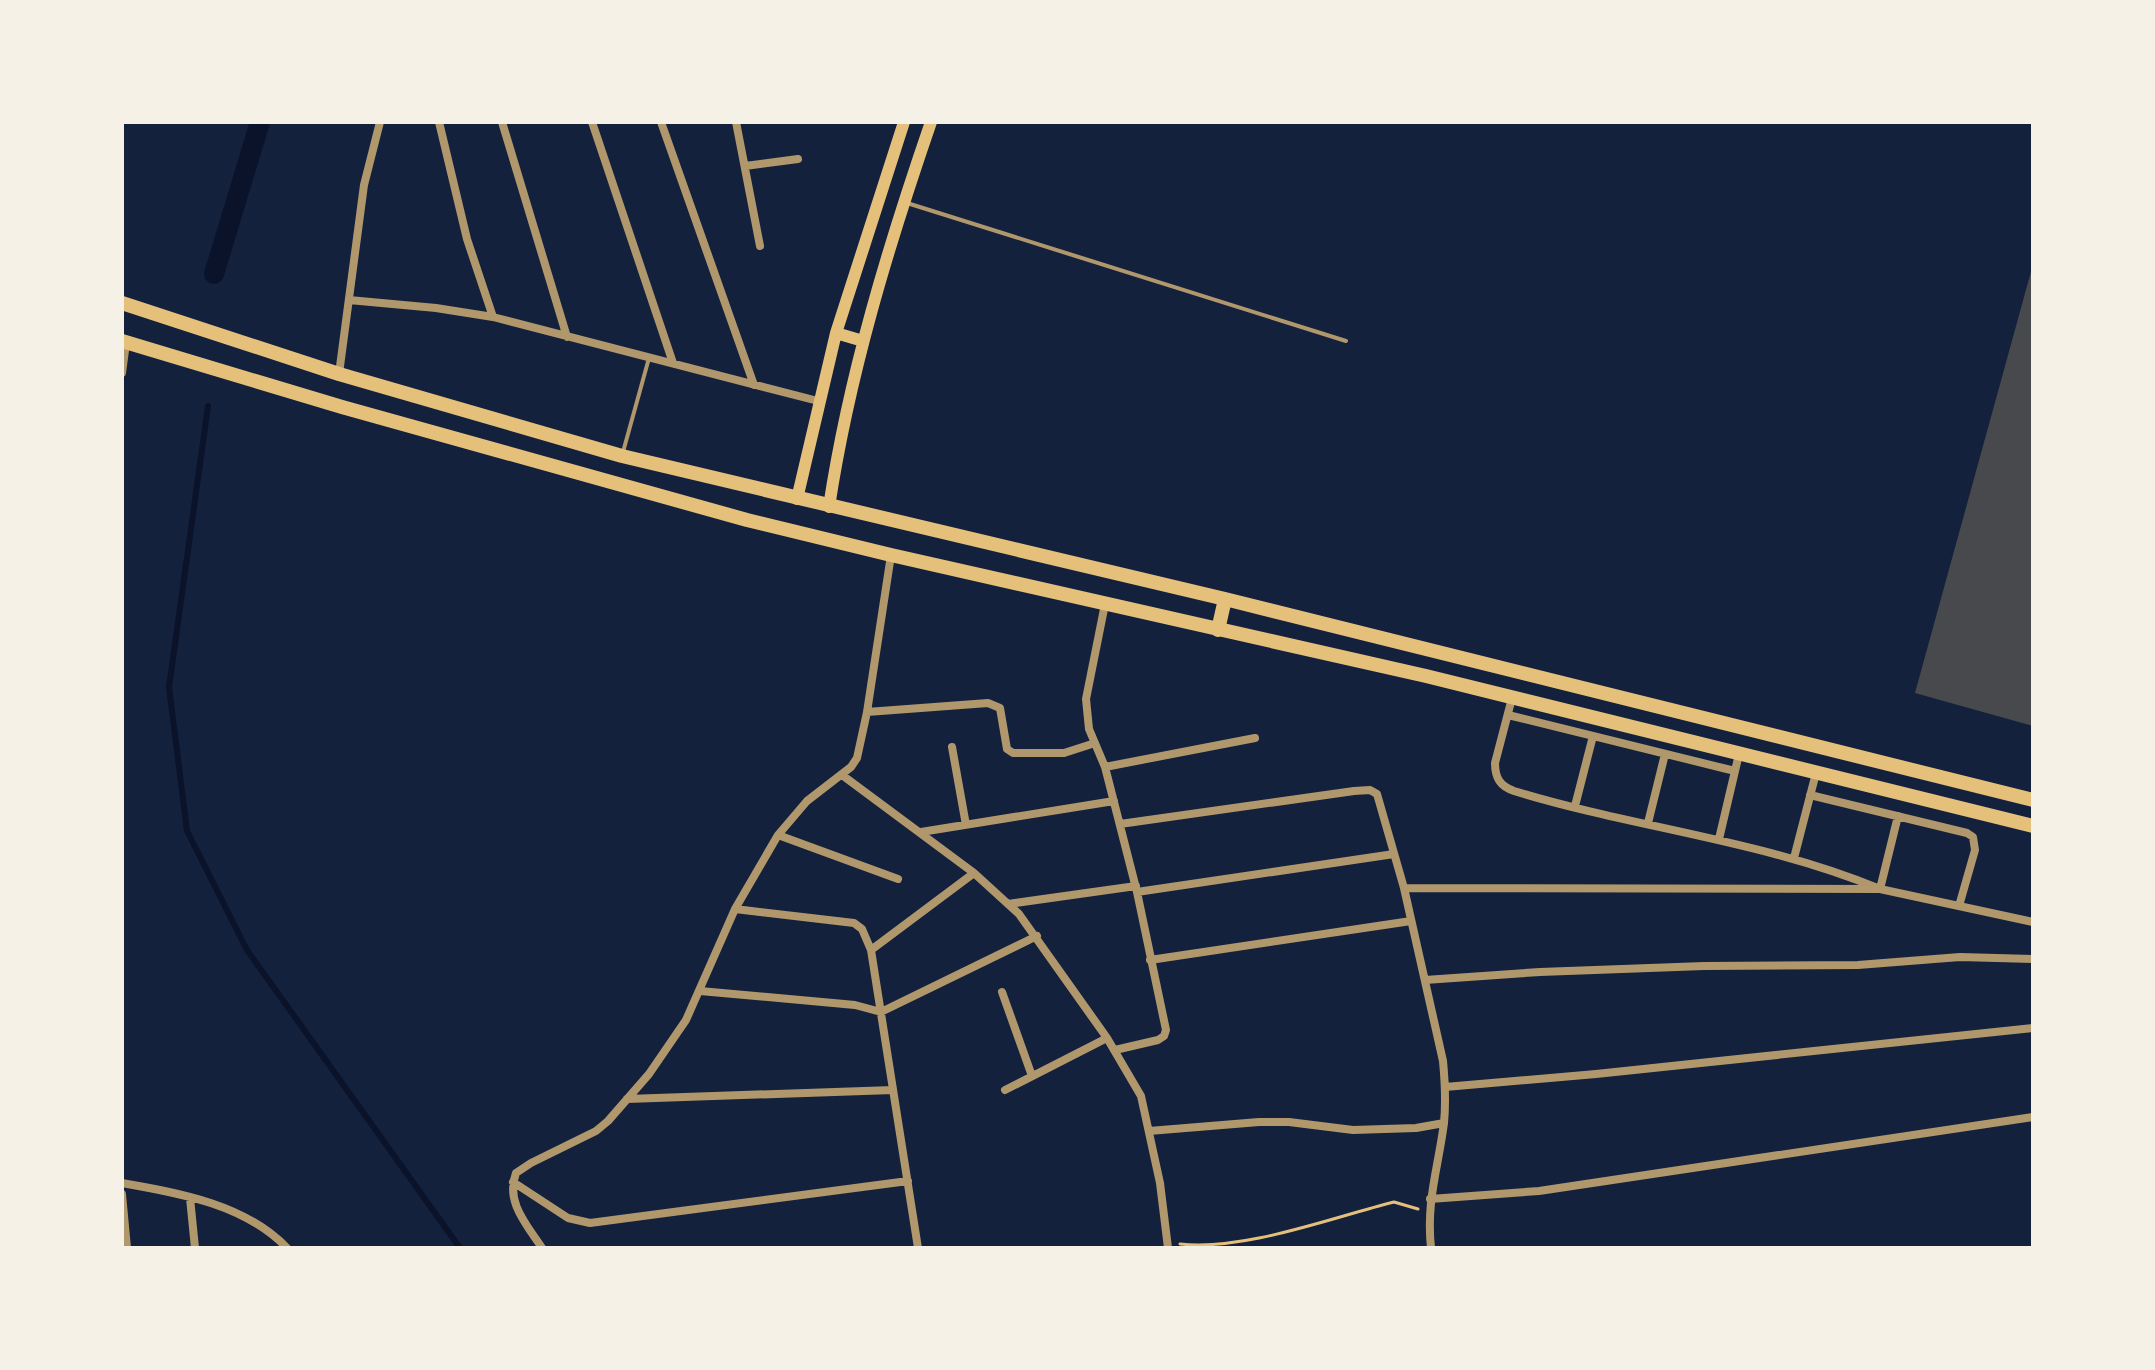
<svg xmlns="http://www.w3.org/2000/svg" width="2155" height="1370" font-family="'Golos Text',sans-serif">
  <rect width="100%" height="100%" fill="#14213d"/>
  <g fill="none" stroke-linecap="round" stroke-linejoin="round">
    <path stroke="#0b132b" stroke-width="6" d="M 208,406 L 169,687 L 187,831 L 247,950 L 460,1248"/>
    <path stroke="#0b132b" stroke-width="20" d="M 214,274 L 260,122"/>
  </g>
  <path fill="#48494c" d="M 2032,268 L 2033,268 L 2033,726 L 1915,693 Z"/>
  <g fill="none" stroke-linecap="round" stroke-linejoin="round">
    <path stroke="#e5c07b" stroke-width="3" d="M 1180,1244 C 1245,1251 1330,1218 1394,1202 L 1418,1209"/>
    <path stroke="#b1986c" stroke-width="4" d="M 907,203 L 1346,341
      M 623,452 L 649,358"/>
    <path stroke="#b1986c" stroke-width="8" d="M 439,122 L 467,239 L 493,317
      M 502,122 L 567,337
      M 592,122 L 673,363
      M 661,122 L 754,385
      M 736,122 L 760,246
      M 745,166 L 798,159
      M 349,300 L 436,308 L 493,317 L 818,401
      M 122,373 L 126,343
      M 339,374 L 364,185 L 380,122
      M 1105,604 L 1086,699 L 1089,729 L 1105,767 L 1137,892 L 1166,1030 L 1164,1036 L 1158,1040 L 1115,1050
      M 1512,698 L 1495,763 C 1495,778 1500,786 1514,791 C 1635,828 1762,840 1880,889 L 1898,816
      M 867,712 L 988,703 L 1000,708 L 1007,749 L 1013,753 L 1064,753 L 1095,743
      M 1508,715 L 1735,771
      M 952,747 L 966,825
      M 1105,767 L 1255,738
      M 842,775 L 974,873 L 1019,914 L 1107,1038 L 1141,1096 L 1160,1183 L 1168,1248
      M 1810,795 L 1967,833 L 1973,837 L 1975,850 L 1959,906
      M 1575,806 L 1593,736
      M 1648,823 L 1665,754
      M 1120,824 L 1354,791 L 1370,790 L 1377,794 L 1404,888 L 1443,1061 C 1445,1082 1446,1102 1444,1123 C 1438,1169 1426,1201 1431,1248
      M 921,832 L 1114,801
      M 778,835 L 898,879
      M 1719,839 L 1739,754
      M 1794,858 L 1816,773
      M 1404,888 L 1880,889 L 2033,922
      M 1137,892 L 1394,854
      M 1008,904 L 1136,886
      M 735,909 L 854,923 L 862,929 L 871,950 L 918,1248
      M 871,950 L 974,873
      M 1150,960 L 1411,921
      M 1425,980 L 1540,972 L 1704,966 L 1858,965 L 1960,957 L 2033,959
      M 700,991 L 855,1005 L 881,1012 L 1037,936
      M 1002,992 L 1032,1076
      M 1445,1087 L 1596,1074 L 2033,1028
      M 1005,1090 L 1107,1038
      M 627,1099 L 893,1090
      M 1149,1131 L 1259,1122 L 1289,1122 L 1353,1130 L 1416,1128 L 1444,1123
      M 513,1182 L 568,1218 L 590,1223 L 908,1181
      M 122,1183 C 179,1193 245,1204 287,1248
      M 122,1194 L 127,1248
      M 190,1198 L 195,1248
      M 1430,1199 L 1539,1191 L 2033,1117
      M 542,1248 C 527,1225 505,1202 516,1173 L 531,1163 L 596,1131 L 608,1121 L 649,1074 L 686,1020 L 735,909 L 778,835 L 807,801 L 851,767 L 857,758 L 867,712 L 891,555"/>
    <path stroke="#e5c07b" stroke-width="12" d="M 836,333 L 863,341
      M 797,499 L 836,333 L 904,122
      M 829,507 C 849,375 888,247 931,122"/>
    <path stroke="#e5c07b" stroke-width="14" d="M 122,303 L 339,374 L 622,456 L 1225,599 L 2033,800
      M 122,341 L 342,407 L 747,520 L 891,555 L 1426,676 L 2033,826
      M 1218,630 L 1225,599"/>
  </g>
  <rect width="2155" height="1370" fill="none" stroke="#f6f1e7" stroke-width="248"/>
</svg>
